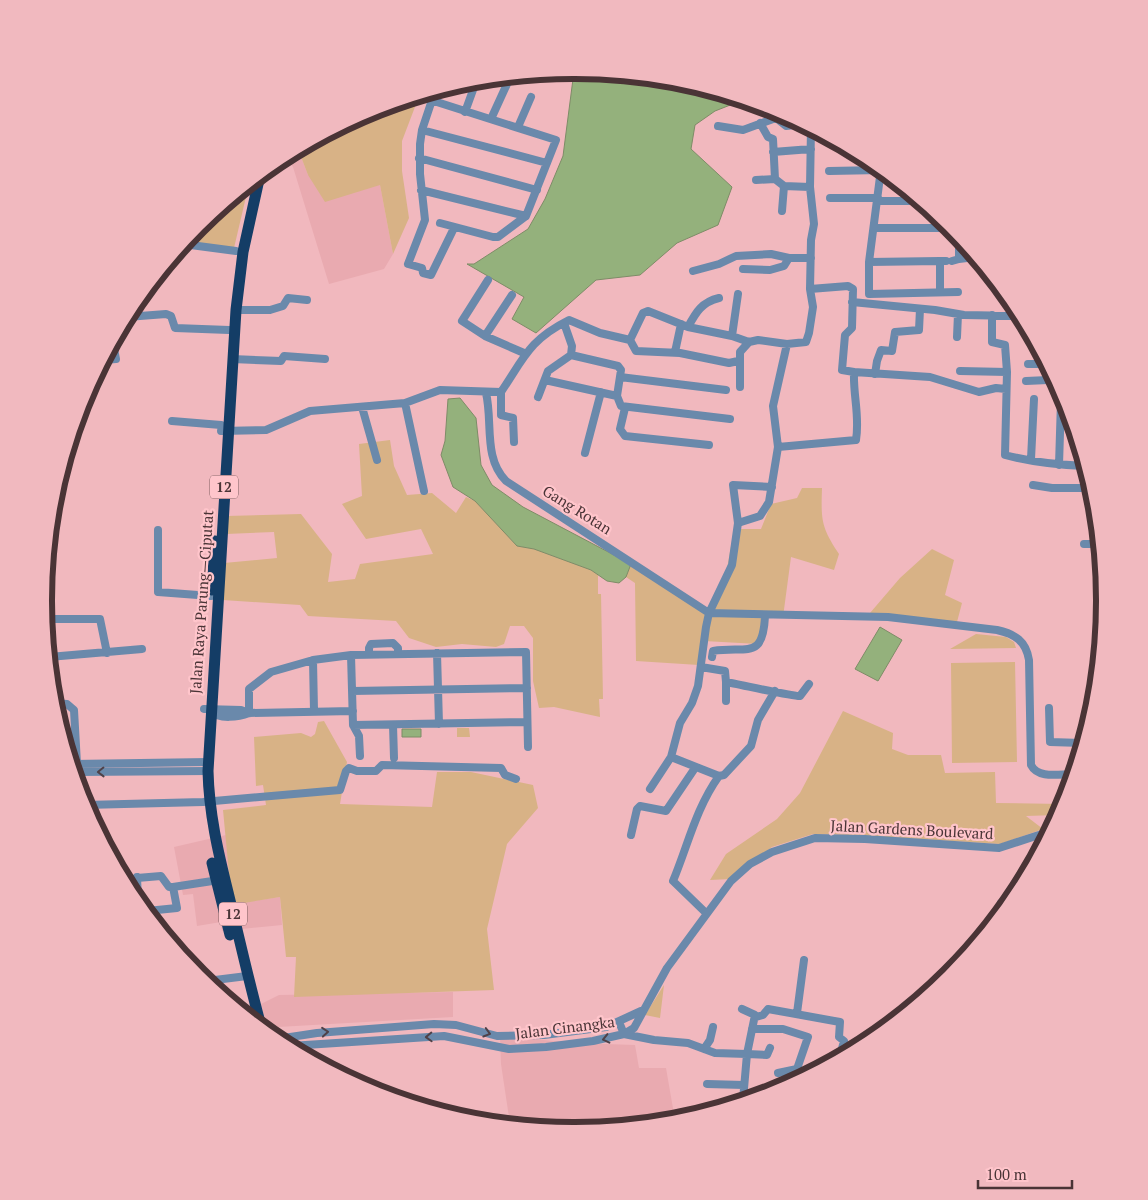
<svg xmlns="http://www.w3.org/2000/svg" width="1148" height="1200" font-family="'PT Serif',serif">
  <rect width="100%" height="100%" fill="#f1b8be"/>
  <path fill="#e9aab0" d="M 298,149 L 308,175 L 380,185 L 393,254 L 384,269 L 329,284 L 293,167 L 285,156 Z
    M 226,835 L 232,904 L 280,897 L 282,925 L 222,931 L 221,922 L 197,926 L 193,894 L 183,895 L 174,847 Z
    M 453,992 L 453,1017 L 278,1027 L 265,1020 L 261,1004 L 279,995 Z
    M 500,1036 L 576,1043 L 635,1045 L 639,1068 L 666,1068 L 675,1120 L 574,1130 L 510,1124 L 501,1064 Z"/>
  <path fill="#d8b286" d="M 413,98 L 418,99 L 402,141 L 402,171 L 409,218 L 393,254 L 380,185 L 325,202 L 308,175 L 298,149 L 371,110 Z
    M 249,184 L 234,248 L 185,242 L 199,225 Z
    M 390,440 L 394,466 L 407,495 L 432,493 L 456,513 L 466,497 L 475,501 L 517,546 L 534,549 L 591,570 L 598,575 L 598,594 L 601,594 L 603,699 L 599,699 L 600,717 L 554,707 L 539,708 L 533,681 L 533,638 L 524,626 L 510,626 L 504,644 L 496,647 L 462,644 L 436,647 L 409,638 L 396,621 L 308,616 L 300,605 L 223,600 L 224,563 L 277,558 L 274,532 L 226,534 L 226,516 L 301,514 L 332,554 L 328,582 L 355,579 L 360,564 L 433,554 L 421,529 L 366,539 L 342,504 L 362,496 L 359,444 Z
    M 802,488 L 822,488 C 821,520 821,527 839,554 L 834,570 L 791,557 L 783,617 L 762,617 L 758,644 L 704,641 L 699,665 L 636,661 L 635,583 L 626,577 L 631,564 L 710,612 L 725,580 L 734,529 L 761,529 L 771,504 L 797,498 Z
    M 932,549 L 954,560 L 945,595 L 962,603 L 957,622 L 941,622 L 870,613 L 900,578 Z
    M 976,634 L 1006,637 L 1014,642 L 1016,648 L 950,649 Z
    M 1015,662 L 1017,762 L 952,763 L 951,663 Z
    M 843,711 L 893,733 L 892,749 L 908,755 L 941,755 L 945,773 L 995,772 L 996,803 L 1063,804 L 1057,815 L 1026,816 L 1043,829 L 1000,844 L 856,835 L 813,834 L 772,847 L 730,879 L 710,880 L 726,854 L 777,819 L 800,793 Z
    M 324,721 L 347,762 L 340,804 L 432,807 L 437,772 L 471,772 L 533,785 L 538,808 L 507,844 L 487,929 L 494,990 L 294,997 L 296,957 L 286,957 L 280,897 L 232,905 L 223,810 L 266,805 L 263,785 L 256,786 L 254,737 L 301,733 L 311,737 L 315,734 L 318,722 Z
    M 457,728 L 469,728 L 470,737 L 457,737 Z
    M 664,985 L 660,1018 L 645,1015 Z"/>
  <path fill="#94b17c" stroke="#7e8c67" d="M 576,70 L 678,80 L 743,100 L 715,111 L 695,125 L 691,149 L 732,187 L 718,225 L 677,243 L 640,275 L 596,280 L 536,333 L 512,319 L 524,297 L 467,264 L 474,264 L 528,229 L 545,199 L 563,156 L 573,79 Z
    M 460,398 L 476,418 L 481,465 L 492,485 L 523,507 L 631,564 L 626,577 L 619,583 L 607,581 L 591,570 L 534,549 L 517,546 L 475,501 L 453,487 L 441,455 L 445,441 L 448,399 Z
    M 880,627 L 902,640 L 878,681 L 855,669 Z
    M 402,729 L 421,729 L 421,737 L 402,737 Z"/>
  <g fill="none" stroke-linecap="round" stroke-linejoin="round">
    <path stroke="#6a89ab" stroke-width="8" d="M 435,91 L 422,130 L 420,144 L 420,174 L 425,220 L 408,264 L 422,268 L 423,273 L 431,275 L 454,228
      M 418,96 L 556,140 L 526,216 L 498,237 L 493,237 L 440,223
      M 465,112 L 477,79
      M 776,118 L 786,126 L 803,124
      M 491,119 L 507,84
      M 760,123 L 768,137 L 773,139 L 775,179
      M 718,126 L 743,130 L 776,118 L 769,113 L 768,107
      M 518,127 L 531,97
      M 422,130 L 547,163
      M 833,144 L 839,144
      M 773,152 L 811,149
      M 419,158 L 537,190
      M 881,169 L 869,262 L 869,294 L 958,292
      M 829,171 L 881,170
      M 756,180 L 775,179 L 784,186 L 810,187
      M 421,190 L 526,216
      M 830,198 L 878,198
      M 878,201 L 919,201
      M 782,211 L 784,186
      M 875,228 L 951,228
      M 183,244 L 236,251
      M 959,259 L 975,257
      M 952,261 L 959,259 L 959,238
      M 869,262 L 940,261
      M 743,269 L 770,270 L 784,266 L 789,258 L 811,258
      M 693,271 L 719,264 L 736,256 L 771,254 L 789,258
      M 488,280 L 462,321 L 485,336 L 524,353
      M 940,292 L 940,261 L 946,261
      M 852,302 L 935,310 L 964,315 L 1018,316 L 1018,312
      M 236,310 L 270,310 L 283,306 L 288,298 L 307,300
      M 992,315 L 992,342 L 1005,345 L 1007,372
      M 127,317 L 166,314 L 171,316 L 175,328 L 229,330
      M 564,323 L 572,346 L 571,355 L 618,366 L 621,370 L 617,396 L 621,406 L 730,419
      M 688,327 C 696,312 702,302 719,298
      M 1027,334 L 1030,334
      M 485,336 L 512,295
      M 732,336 L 738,294
      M 957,337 L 958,314
      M 630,340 L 643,313 L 648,311 L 688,327 L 732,336 L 749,342 L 758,340 L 787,344 L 806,342 L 809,333 L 813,307 L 810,289 L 811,240 L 814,224 L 810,187 L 811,128
      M 675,352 L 681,324
      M 232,359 L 281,361 L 284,356 L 325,359
      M 104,360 L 116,359 L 113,344
      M 1028,364 L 1046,364
      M 960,371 L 1007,372 L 1005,455 C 1031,462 1057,465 1085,466
      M 854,372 L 930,377 L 979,392 L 996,388 L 1006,389
      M 875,374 L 877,361 L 881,350 L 892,351 L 895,332 L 919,330 L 920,309
      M 620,377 L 726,390
      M 545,380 L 617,396
      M 1026,381 L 1048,380 L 1053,377
      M 740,387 L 740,352 L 749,342
      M 501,392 L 501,415 L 513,418 L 514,442
      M 486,393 C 493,422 483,458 506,481 L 709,613 L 888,617 L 997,630 C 1015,634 1026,641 1029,660 L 1031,765 C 1038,779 1059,774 1073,774
      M 538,397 L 548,371 L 571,355
      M 405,403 L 424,491
      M 362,407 L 377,460
      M 625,408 L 620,429 L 625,436 L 709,445
      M 172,421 L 221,425
      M 221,431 L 266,430 L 310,411 L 405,403 L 440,390 L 501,392 C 524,358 529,340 569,320 L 600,333 L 630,340 L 636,351 L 680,353 L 729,363 L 738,361
      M 778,447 L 856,440 C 860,416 853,396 854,372 L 842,370 L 845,335 L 852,328 L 853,289 L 848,286 L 810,289
      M 585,453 L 601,392
      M 1031,459 L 1034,399
      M 1059,465 L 1061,401
      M 1033,485 L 1052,488 L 1091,488
      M 738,523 L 733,485 L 772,487
      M 158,530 L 158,592 L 211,596
      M 1084,544 L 1099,544
      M 45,585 L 51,583 L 51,565
      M 46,619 L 100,619 L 107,653
      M 437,653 L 439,724
      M 369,654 L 369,648 L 371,644 L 393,643 L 398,648 L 398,654
      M 351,655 L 353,725 L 359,736 L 360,756
      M 49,657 L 142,649
      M 712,657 L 713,651 C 748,646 763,660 765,616
      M 313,660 L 314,711
      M 701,667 L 725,671 L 726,682 C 738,684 794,697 800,696 L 809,684
      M 352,691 L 527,688
      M 726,701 L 726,682
      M 54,703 L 67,704 L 74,710 L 77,764
      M 1049,708 L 1050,742 L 1082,743
      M 204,709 L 241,710 L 249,713
      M 211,711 C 219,720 239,717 249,713 L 353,711
      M 249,713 L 249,689 L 271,672 L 313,660 L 351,655 L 526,652 L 528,747
      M 353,725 L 527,722
      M 393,725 L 394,758
      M 1086,730 L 1087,708
      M 671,757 L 719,776 L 724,775 L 751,746 L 758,720 L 775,691
      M 72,764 L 209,762
      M 75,772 L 208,771
      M 650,789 L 671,757 L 680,723 L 692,703 L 698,686 L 706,627 L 709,613 L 732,565 L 738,523 L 760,516 L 769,502 L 778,447 L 773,406 L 787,344
      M 85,805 L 203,802 L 340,790 L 346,771 L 349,768 L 357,771 L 376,771 L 382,765 L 501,768 L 505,775 L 516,779
      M 631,835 L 637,809 L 640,806 L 666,811 L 695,768
      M 137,877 L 138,900
      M 125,879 L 161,876 L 169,887 L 173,887 L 219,880
      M 1001,903 L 1002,911
      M 147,911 L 177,908 L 173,887
      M 706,913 L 673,881 C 688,845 696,808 719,776
      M 207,981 L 247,976
      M 742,1009 L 755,1015 L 747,1054 L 767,1055 L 770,1048
      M 797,1013 L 804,960
      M 756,1017 L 763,1015 L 768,1009 L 840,1022 L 839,1037 L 844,1041 L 840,1056
      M 619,1022 L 624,1034 L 654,1040 L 688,1043 L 715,1053 L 747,1054 L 743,1100
      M 752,1029 L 783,1029 L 808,1037 L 797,1069 L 778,1073
      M 277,1039 L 317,1033 L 434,1024 L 456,1025 L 497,1036 L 544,1035 L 606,1027 L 641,1011
      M 290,1046 L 444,1036 L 509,1049 L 546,1047 L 593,1041 L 624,1034 L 634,1028 L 667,968 L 731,881 L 750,864 L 772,852 L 815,838 L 865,839 L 999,848 L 1048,832
      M 704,1049 L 710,1040 L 713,1027
      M 707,1084 L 744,1085"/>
    <path stroke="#143d66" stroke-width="11" d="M 260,175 L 243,252 L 236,310 L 208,771 C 209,813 218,852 228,892 C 239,937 249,982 261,1026
      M 212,590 L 215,541
      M 212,863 L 230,935"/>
  </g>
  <defs><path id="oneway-chevron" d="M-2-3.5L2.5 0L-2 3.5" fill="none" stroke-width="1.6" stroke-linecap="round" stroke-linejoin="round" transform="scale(1.25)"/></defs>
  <g stroke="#4f4148">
    <use href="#oneway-chevron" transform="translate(101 772) rotate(179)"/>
    <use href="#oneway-chevron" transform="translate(325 1032) rotate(-5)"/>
    <use href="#oneway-chevron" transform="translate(487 1033) rotate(16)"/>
    <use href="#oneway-chevron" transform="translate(429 1037) rotate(178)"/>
    <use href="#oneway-chevron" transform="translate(606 1039) rotate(167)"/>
  </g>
  <g text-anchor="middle" stroke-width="4.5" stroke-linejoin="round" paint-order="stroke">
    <g fill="#ffc5cb" stroke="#806063" stroke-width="1">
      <rect x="210" y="475.5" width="28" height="23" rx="4"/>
      <rect x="219" y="902.5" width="28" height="23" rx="4"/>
    </g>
    <g font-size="14" font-weight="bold" fill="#4a3436">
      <text x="224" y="492">12</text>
      <text x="233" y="919">12</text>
    </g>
    <g font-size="15" fill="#4a3436" stroke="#ffc5cb">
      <text transform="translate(577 510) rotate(32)" y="5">Gang Rotan</text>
      <text transform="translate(202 602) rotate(-86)" y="5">Jalan Raya Parung—Ciputat</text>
      <text transform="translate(912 830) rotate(3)" y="5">Jalan Gardens Boulevard</text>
      <text transform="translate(565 1028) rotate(-7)" y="5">Jalan Cinangka</text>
    </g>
  </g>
  <path d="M0 0H1148V1200H0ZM573 79H575A521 521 0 0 1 1096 600V601A521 521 0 0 1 575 1122H573A521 521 0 0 1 52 601V600A521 521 0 0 1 573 79Z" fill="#f1b9bf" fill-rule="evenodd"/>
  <path fill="none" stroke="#4a3436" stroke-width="6" d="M573 79H575A521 521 0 0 1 1096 600V601A521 521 0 0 1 575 1122H573A521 521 0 0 1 52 601V600A521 521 0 0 1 573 79Z"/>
  <path d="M978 1180v8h94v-8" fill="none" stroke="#4a3436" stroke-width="2.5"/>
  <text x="986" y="1180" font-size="15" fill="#4a3436" stroke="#ffc5cb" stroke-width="4" paint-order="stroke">100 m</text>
</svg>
